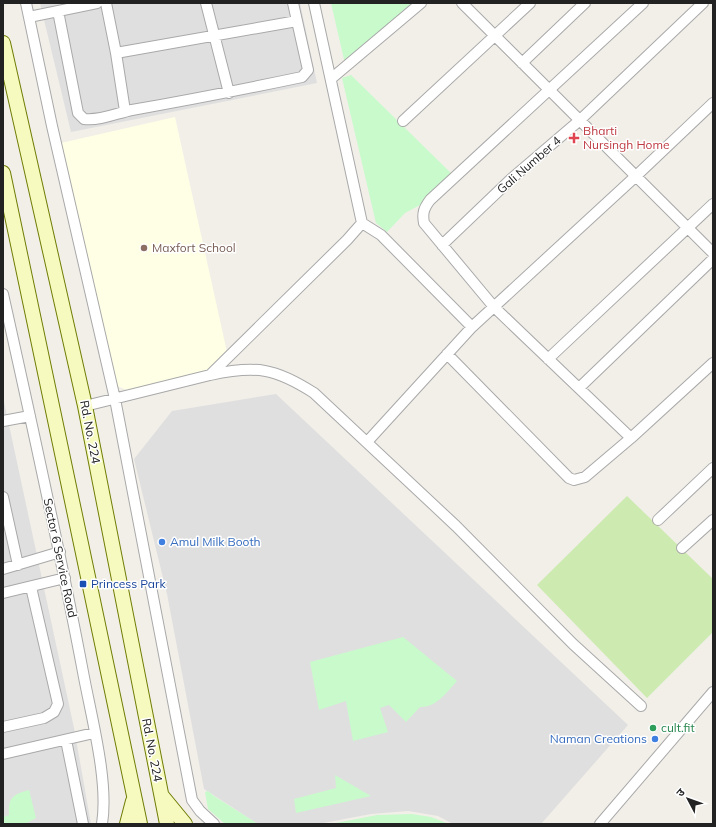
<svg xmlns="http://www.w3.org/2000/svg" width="716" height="827" font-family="Mulish,'Noto Sans Devanagari',sans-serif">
  <rect width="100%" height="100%" fill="#f2efe9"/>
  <path fill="#e0dfdf" d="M 40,3 L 300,3 L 317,83 L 71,132 Z
    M 276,394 L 628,725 L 541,824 L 453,824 L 438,816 L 408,811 L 371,814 L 318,824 L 258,824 L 204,789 L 167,594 L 134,459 L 172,411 Z
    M 3,397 L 74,728 L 91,824 L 3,824 Z"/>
  <path fill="#ffffe5" d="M 175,117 L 227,352 L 208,371 L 129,391 L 115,385 L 61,143 Z"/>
  <path fill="#cdebb0" d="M 627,496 L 713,579 L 713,632 L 647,698 L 537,585 Z"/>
  <path fill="#c8facc" d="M 331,3 L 416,3 L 345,64 Z
    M 351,75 L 454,176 L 422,204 L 405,213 L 387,232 L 376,223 L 342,78 Z
    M 403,637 L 457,681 C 447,692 436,708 420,707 L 406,722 L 389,705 L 380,708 L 388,732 L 353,741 L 346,701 L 319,710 L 310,662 Z
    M 335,775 L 371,796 L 296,813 L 294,799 L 336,788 Z
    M 29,790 L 36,818 L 25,824 L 3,824 L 3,817 L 9,815 C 8,798 13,794 29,790 Z
    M 208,791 L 214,796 L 258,824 L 225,824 L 208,809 L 205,792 Z
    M 412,814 L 431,817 L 449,824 L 331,824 L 377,815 Z"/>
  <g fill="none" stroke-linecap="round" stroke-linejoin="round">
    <defs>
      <path id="minor" d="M 26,3 L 52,126 L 115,399 L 192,800 L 200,811 L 214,824
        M 106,3 L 116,53 L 125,111
        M 206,3 L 229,93
        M 462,3 L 713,253
        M 58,11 L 78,113 L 84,119 C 100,121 117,113 132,110 C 189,100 245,89 302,77 L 308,70 L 293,3
        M 29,17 L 97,3
        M 116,53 L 297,21
        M 522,63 L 585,3
        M 332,78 L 421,3
        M 403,121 L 530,3
        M 362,223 L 381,235 L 472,327
        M 442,245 L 511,179 L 580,120 L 703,3
        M 3,294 C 31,420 59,545 83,672 C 91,716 109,781 102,824
        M 447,354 L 569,478 L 574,480 L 585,477 L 631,438 L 713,363
        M 548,359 L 713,204
        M 210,375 C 256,365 275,368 314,393 L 456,526 L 573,644 L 641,706
        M 579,388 L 713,259
        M 85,406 L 210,375 L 347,240 L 362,223 L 314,3
        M 3,421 L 30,416
        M 631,438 L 494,307 L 424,223 C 422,213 424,208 430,200 L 643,3
        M 367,442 L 472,327 L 636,176 L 713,103
        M 3,497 L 18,565
        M 658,520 L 713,468
        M 682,548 L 713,520
        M 3,569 L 60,552
        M 3,593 L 65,578
        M 3,727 L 44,718 L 54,712 L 58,704 L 31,587
        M 66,740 L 83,824
        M 3,754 L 94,733
        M 600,824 L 713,692"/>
      <path id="secondary" d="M 3,43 L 85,406 L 167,824
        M 3,173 L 140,824
        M 162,796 L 185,824
        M 127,824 L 133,801"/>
    </defs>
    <use href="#minor" stroke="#a9a9a9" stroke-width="12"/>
    <use href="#secondary" stroke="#707d05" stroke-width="16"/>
    <use href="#minor" stroke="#fff" stroke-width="10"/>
    <use href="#secondary" stroke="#f7fabf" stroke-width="14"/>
  </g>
  <path fill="#e0444e" stroke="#fff" stroke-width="1.5" d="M572 132h4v4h4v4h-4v4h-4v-4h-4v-4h4z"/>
  <circle fill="#8d6e63" stroke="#fff" stroke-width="1.5" cx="144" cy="248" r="4"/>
  <g fill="#3f7fe0" stroke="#fff" stroke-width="1.5">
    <circle cx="162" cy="542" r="4"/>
    <circle cx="655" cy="739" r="4"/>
  </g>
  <rect fill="#1a4fb4" stroke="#fff" stroke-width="1.5" x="79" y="580" width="8" height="8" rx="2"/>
  <circle fill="#2e9e5b" stroke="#fff" stroke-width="1.5" cx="653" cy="728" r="4"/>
  <g text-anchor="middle" stroke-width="3" stroke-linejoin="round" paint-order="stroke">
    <g font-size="12" fill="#be3a42" stroke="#fff" text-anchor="start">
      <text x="583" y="135">Bharti<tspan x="583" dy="14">Nursingh Home</tspan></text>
    </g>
    <g font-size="12" fill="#222" stroke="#fff">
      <text transform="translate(529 165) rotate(-41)" y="4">Gali Number 4</text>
      <text transform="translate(90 432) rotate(79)" y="4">Rd. No. 224</text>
      <text transform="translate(60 558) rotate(78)" y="4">Sector 6 Service Road</text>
      <text transform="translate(152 750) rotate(79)" y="4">Rd. No. 224</text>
    </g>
    <g font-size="12" fill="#785e54" stroke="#fff" text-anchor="start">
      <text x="152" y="252">Maxfort School</text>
    </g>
    <g font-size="12" fill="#366cbe" stroke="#fff" text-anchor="start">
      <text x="170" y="546">Amul Milk Booth</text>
      <text x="647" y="743" text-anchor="end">Naman Creations</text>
    </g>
    <g font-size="12" fill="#164399" stroke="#fff" text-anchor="start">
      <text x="91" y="588">Princess Park</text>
    </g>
    <g font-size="12" fill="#27864d" stroke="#fff" text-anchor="start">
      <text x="661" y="732">cult.fit</text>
    </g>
  </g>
  <rect width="716" height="827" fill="none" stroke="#222222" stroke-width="8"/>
  <g transform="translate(688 799) rotate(311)" stroke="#ffffff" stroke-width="3" paint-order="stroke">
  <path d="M0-3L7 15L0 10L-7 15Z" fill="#222222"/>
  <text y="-6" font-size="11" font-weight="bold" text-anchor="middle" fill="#222222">उ</text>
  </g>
</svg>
